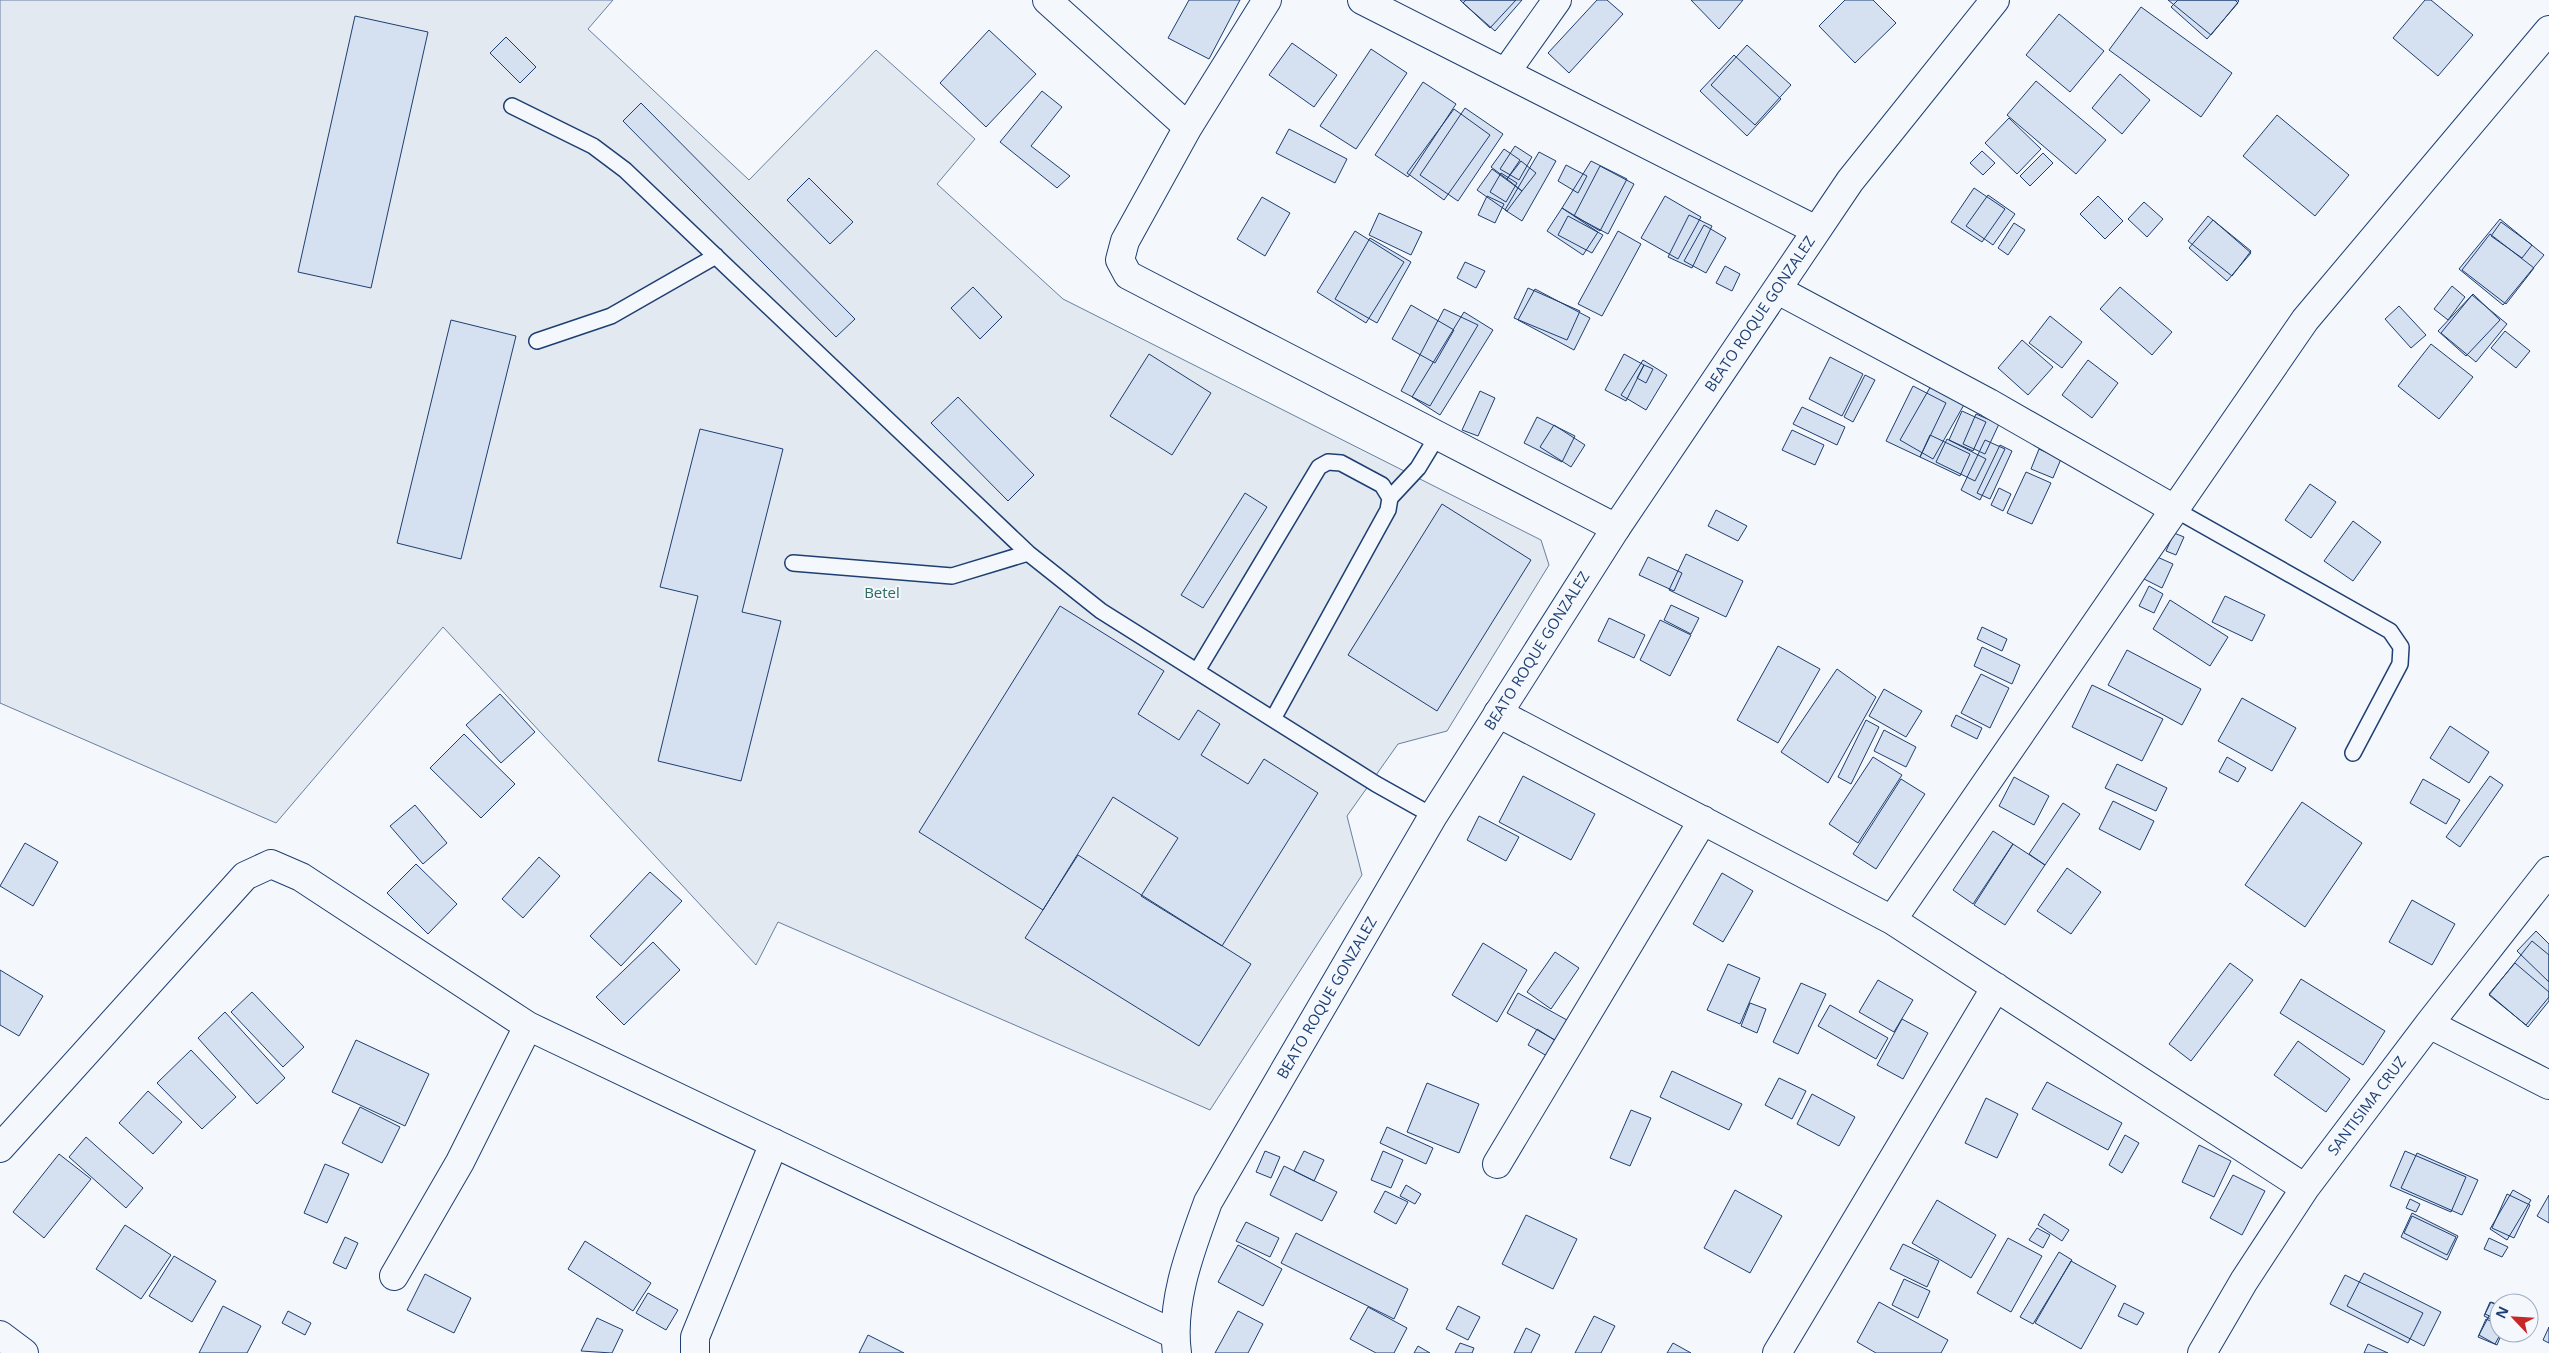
<svg xmlns="http://www.w3.org/2000/svg" width="2549" height="1353" font-family="'Open Sans',sans-serif">
  <rect width="100%" height="100%" fill="#f4f7fb"/>
  <path fill="#e3e9f0" stroke="#687fa3" d="M 0,0 L 613,0 L 588,29 L 749,180 L 876,50 L 975,139 L 937,184 L 1063,299 L 1541,540 L 1549,565 L 1447,731 L 1398,744 L 1347,816 L 1362,875 L 1210,1110 L 778,922 L 756,965 L 443,627 L 276,823 L 0,703 Z"/>
  <path fill="#d5e0f0" stroke="#1d3f73" d="M 1189,0 L 1240,0 L 1209,59 L 1168,38 Z
    M 1460,0 L 1516,0 L 1490,28 Z
    M 1466,0 L 1522,0 L 1495,31 L 1463,3 Z
    M 1597,0 L 1607,0 L 1623,14 L 1569,73 L 1548,53 Z
    M 1691,0 L 1743,0 L 1719,29 Z
    M 1845,0 L 1873,0 L 1896,23 L 1855,63 L 1819,26 Z
    M 2168,0 L 2238,0 L 2239,1 L 2211,35 Z
    M 2178,0 L 2235,0 L 2238,3 L 2207,39 L 2171,7 Z
    M 2425,0 L 2431,0 L 2473,35 L 2438,76 L 2393,38 Z
    M 2141,7 L 2232,73 L 2201,117 L 2109,50 Z
    M 2059,14 L 2104,51 L 2070,92 L 2026,55 Z
    M 355,16 L 428,32 L 371,288 L 298,272 Z
    M 989,30 L 1036,74 L 986,127 L 940,83 Z
    M 506,37 L 536,67 L 520,83 L 490,53 Z
    M 1292,43 L 1337,75 L 1314,107 L 1269,75 Z
    M 1747,45 L 1791,85 L 1755,125 L 1711,85 Z
    M 1371,49 L 1407,73 L 1356,149 L 1320,126 Z
    M 1734,55 L 1781,99 L 1747,136 L 1700,91 Z
    M 2120,74 L 2150,100 L 2122,134 L 2092,108 Z
    M 2036,81 L 2106,140 L 2076,174 L 2007,115 Z
    M 1423,82 L 1456,104 L 1408,177 L 1375,155 Z
    M 1042,91 L 1062,107 L 1031,146 L 1070,176 L 1057,188 L 1000,142 Z
    M 641,103 L 855,319 L 836,337 L 623,121 Z
    M 1465,108 L 1503,134 L 1458,201 L 1420,175 Z
    M 1454,109 L 1490,135 L 1444,200 L 1407,173 Z
    M 2277,115 L 2349,175 L 2315,216 L 2243,156 Z
    M 2009,118 L 2041,149 L 2017,174 L 1985,143 Z
    M 1289,129 L 1347,159 L 1335,183 L 1276,153 Z
    M 1515,146 L 1532,157 L 1519,180 L 1500,169 Z
    M 1504,149 L 1520,160 L 1507,179 L 1491,167 Z
    M 1982,151 L 1995,163 L 1983,175 L 1970,163 Z
    M 1539,152 L 1556,161 L 1522,221 L 1505,210 Z
    M 2043,153 L 2053,163 L 2030,186 L 2020,176 Z
    M 1521,161 L 1536,173 L 1522,191 L 1507,179 Z
    M 1591,161 L 1627,179 L 1600,231 L 1562,208 Z
    M 1566,165 L 1587,176 L 1578,193 L 1558,181 Z
    M 1600,166 L 1634,184 L 1608,234 L 1574,216 Z
    M 1492,169 L 1522,191 L 1507,211 L 1477,190 Z
    M 1501,173 L 1517,183 L 1506,202 L 1490,192 Z
    M 809,178 L 853,222 L 830,244 L 787,200 Z
    M 1974,188 L 2005,209 L 1982,242 L 1951,222 Z
    M 1988,195 L 2015,214 L 1993,245 L 1966,226 Z
    M 1487,196 L 1504,204 L 1495,223 L 1478,215 Z
    M 1665,196 L 1701,217 L 1678,259 L 1641,238 Z
    M 2098,196 L 2123,221 L 2105,239 L 2080,214 Z
    M 1262,197 L 1290,213 L 1265,256 L 1237,239 Z
    M 2144,202 L 2163,219 L 2147,237 L 2128,219 Z
    M 1562,208 L 1598,232 L 1583,255 L 1547,231 Z
    M 1379,213 L 1422,232 L 1411,255 L 1369,235 Z
    M 1689,215 L 1712,226 L 1692,268 L 1668,257 Z
    M 1568,216 L 1603,235 L 1592,253 L 1558,235 Z
    M 2208,216 L 2251,251 L 2232,276 L 2188,241 Z
    M 2500,219 L 2544,255 L 2503,305 L 2459,269 Z
    M 2213,220 L 2251,253 L 2227,281 L 2189,248 Z
    M 2501,222 L 2532,245 L 2522,258 L 2491,236 Z
    M 2014,223 L 2025,230 L 2008,255 L 1998,248 Z
    M 1704,225 L 1726,238 L 1706,273 L 1684,261 Z
    M 1355,231 L 1404,262 L 1366,323 L 1317,292 Z
    M 1618,231 L 1641,244 L 1602,316 L 1578,304 Z
    M 2490,234 L 2534,268 L 2506,304 L 2462,270 Z
    M 1370,238 L 1411,262 L 1377,323 L 1335,299 Z
    M 1465,262 L 1485,271 L 1476,288 L 1457,278 Z
    M 1725,266 L 1740,274 L 1732,291 L 1716,283 Z
    M 2452,286 L 2465,297 L 2448,320 L 2434,309 Z
    M 973,287 L 1002,317 L 980,339 L 951,308 Z
    M 2120,287 L 2172,332 L 2152,355 L 2100,309 Z
    M 1528,288 L 1580,311 L 1567,340 L 1514,318 Z
    M 1535,289 L 1590,318 L 1574,350 L 1518,320 Z
    M 2473,294 L 2500,320 L 2466,356 L 2438,331 Z
    M 2472,295 L 2507,324 L 2476,362 L 2441,333 Z
    M 1411,305 L 1454,330 L 1435,363 L 1392,339 Z
    M 2399,306 L 2426,335 L 2411,348 L 2385,319 Z
    M 1444,309 L 1478,325 L 1430,406 L 1401,391 Z
    M 1464,312 L 1493,330 L 1440,415 L 1412,397 Z
    M 2050,316 L 2082,342 L 2062,368 L 2029,343 Z
    M 451,320 L 516,336 L 461,559 L 397,543 Z
    M 2505,331 L 2530,351 L 2516,368 L 2491,348 Z
    M 2022,340 L 2053,367 L 2028,395 L 1998,368 Z
    M 2431,344 L 2473,377 L 2439,419 L 2398,386 Z
    M 1149,354 L 1211,393 L 1172,455 L 1110,416 Z
    M 1624,354 L 1644,365 L 1626,401 L 1605,390 Z
    M 1830,357 L 1863,374 L 1842,416 L 1809,399 Z
    M 1643,360 L 1667,375 L 1646,410 L 1621,395 Z
    M 2088,360 L 2118,383 L 2092,418 L 2062,395 Z
    M 1644,365 L 1653,369 L 1646,383 L 1637,378 Z
    M 1865,375 L 1875,380 L 1853,422 L 1844,417 Z
    M 1932,384 L 1965,403 L 1933,459 L 1900,440 Z
    M 1913,386 L 1946,403 L 1920,457 L 1886,441 Z
    M 1480,391 L 1495,398 L 1478,436 L 1462,430 Z
    M 958,397 L 1034,475 L 1008,501 L 931,423 Z
    M 1802,407 L 1845,427 L 1837,445 L 1793,424 Z
    M 1962,411 L 1986,422 L 1973,451 L 1949,440 Z
    M 1976,414 L 1999,424 L 1985,454 L 1963,444 Z
    M 1537,417 L 1575,436 L 1562,462 L 1524,443 Z
    M 1554,425 L 1585,445 L 1571,467 L 1540,447 Z
    M 700,429 L 783,449 L 742,612 L 781,621 L 741,781 L 658,761 L 698,596 L 660,587 Z
    M 1792,430 L 1824,445 L 1815,465 L 1782,450 Z
    M 1930,435 L 1970,454 L 1960,476 L 1920,457 Z
    M 1947,439 L 1986,459 L 1975,481 L 1936,462 Z
    M 1985,440 L 2005,449 L 1980,500 L 1961,490 Z
    M 2000,445 L 2012,451 L 1990,499 L 1977,493 Z
    M 2039,449 L 2061,459 L 2053,478 L 2031,469 Z
    M 2026,472 L 2051,483 L 2032,524 L 2007,513 Z
    M 2310,484 L 2336,502 L 2311,538 L 2285,520 Z
    M 1999,488 L 2011,494 L 2003,511 L 1991,505 Z
    M 1245,493 L 1267,507 L 1203,608 L 1181,595 Z
    M 1442,504 L 1531,560 L 1437,711 L 1348,655 Z
    M 1716,510 L 1747,526 L 1738,541 L 1708,526 Z
    M 2353,521 L 2381,542 L 2353,581 L 2324,561 Z
    M 2174,533 L 2184,537 L 2176,555 L 2166,551 Z
    M 1686,554 L 1743,581 L 1726,617 L 1669,590 Z
    M 2155,556 L 2173,564 L 2162,588 L 2144,579 Z
    M 1648,557 L 1682,573 L 1674,591 L 1639,575 Z
    M 2149,586 L 2163,594 L 2154,613 L 2139,606 Z
    M 2225,596 L 2265,615 L 2252,641 L 2212,622 Z
    M 2170,600 L 2228,637 L 2210,666 L 2153,629 Z
    M 1671,605 L 1699,618 L 1691,634 L 1664,620 Z
    M 1060,606 L 1164,671 L 1138,714 L 1179,740 L 1198,710 L 1220,724 L 1201,755 L 1248,784 L 1264,759 L 1318,793 L 1222,946 L 1141,896 L 1178,838 L 1113,797 L 1043,910 L 919,832 Z
    M 1609,618 L 1645,635 L 1634,658 L 1598,641 Z
    M 1660,620 L 1691,635 L 1670,676 L 1640,660 Z
    M 1982,627 L 2007,639 L 2002,651 L 1977,639 Z
    M 1778,646 L 1820,669 L 1778,743 L 1737,720 Z
    M 1982,647 L 2020,665 L 2012,684 L 1974,666 Z
    M 2127,650 L 2201,689 L 2182,725 L 2108,685 Z
    M 1837,669 L 1876,697 L 1828,783 L 1781,752 Z
    M 1981,674 L 2009,688 L 1990,728 L 1961,713 Z
    M 2092,685 L 2163,719 L 2142,761 L 2072,727 Z
    M 1884,689 L 1922,711 L 1906,737 L 1869,716 Z
    M 500,694 L 535,732 L 501,763 L 466,725 Z
    M 2242,698 L 2296,728 L 2272,771 L 2218,741 Z
    M 1956,715 L 1982,728 L 1977,739 L 1951,726 Z
    M 1866,720 L 1879,727 L 1851,784 L 1838,777 Z
    M 2450,726 L 2489,752 L 2469,783 L 2430,758 Z
    M 1884,730 L 1916,747 L 1906,767 L 1874,751 Z
    M 464,734 L 515,784 L 481,818 L 430,768 Z
    M 1873,757 L 1902,775 L 1858,843 L 1829,824 Z
    M 2227,757 L 2246,768 L 2238,782 L 2219,772 Z
    M 2117,764 L 2167,788 L 2156,811 L 2105,788 Z
    M 1523,776 L 1595,814 L 1571,860 L 1499,822 Z
    M 2490,776 L 2503,785 L 2460,847 L 2446,837 Z
    M 2014,777 L 2049,796 L 2034,825 L 1999,806 Z
    M 1901,779 L 1925,794 L 1876,869 L 1853,854 Z
    M 2423,779 L 2460,800 L 2446,824 L 2410,803 Z
    M 2113,801 L 2154,821 L 2140,850 L 2099,829 Z
    M 2302,802 L 2362,843 L 2305,927 L 2245,885 Z
    M 2063,803 L 2080,814 L 2045,865 L 2029,854 Z
    M 415,805 L 447,843 L 423,864 L 390,826 Z
    M 1479,816 L 1519,837 L 1506,861 L 1467,840 Z
    M 1993,831 L 2013,844 L 1973,904 L 1953,890 Z
    M 25,843 L 58,862 L 33,906 L 0,886 Z
    M 2013,844 L 2045,865 L 2005,925 L 1974,905 Z
    M 1078,855 L 1251,964 L 1199,1046 L 1025,938 Z
    M 539,857 L 560,876 L 523,918 L 502,899 Z
    M 416,864 L 457,904 L 428,934 L 387,893 Z
    M 2067,868 L 2101,892 L 2071,934 L 2037,911 Z
    M 650,872 L 682,901 L 621,966 L 590,936 Z
    M 1722,873 L 1753,891 L 1723,942 L 1693,924 Z
    M 2412,900 L 2455,924 L 2432,965 L 2389,942 Z
    M 2536,931 L 2549,944 L 2549,982 L 2517,951 Z
    M 2532,941 L 2549,955 L 2549,997 L 2526,1025 L 2489,995 Z
    M 653,942 L 680,970 L 624,1025 L 596,997 Z
    M 1483,943 L 1527,970 L 1497,1022 L 1452,995 Z
    M 1555,952 L 1579,968 L 1551,1009 L 1527,992 Z
    M 2230,963 L 2253,980 L 2191,1061 L 2169,1044 Z
    M 2515,963 L 2549,992 L 2549,1001 L 2528,1027 L 2489,994 Z
    M 1728,964 L 1760,978 L 1740,1024 L 1707,1010 Z
    M 0,970 L 43,996 L 19,1036 L 0,1025 Z
    M 2301,979 L 2385,1031 L 2363,1065 L 2280,1013 Z
    M 1878,980 L 1913,1000 L 1894,1032 L 1859,1012 Z
    M 1801,983 L 1826,994 L 1798,1054 L 1773,1042 Z
    M 252,992 L 304,1047 L 283,1067 L 231,1012 Z
    M 1518,993 L 1576,1025 L 1564,1045 L 1507,1013 Z
    M 1750,1003 L 1766,1009 L 1757,1033 L 1741,1026 Z
    M 1830,1005 L 1888,1038 L 1876,1059 L 1818,1026 Z
    M 225,1012 L 285,1078 L 257,1104 L 198,1038 Z
    M 1902,1019 L 1928,1033 L 1903,1079 L 1877,1065 Z
    M 1537,1029 L 1556,1041 L 1547,1056 L 1528,1045 Z
    M 356,1040 L 429,1074 L 405,1126 L 332,1092 Z
    M 2298,1041 L 2350,1079 L 2326,1112 L 2274,1075 Z
    M 191,1050 L 236,1097 L 202,1129 L 157,1083 Z
    M 1672,1071 L 1742,1104 L 1729,1130 L 1660,1097 Z
    M 1779,1078 L 1806,1091 L 1792,1119 L 1765,1105 Z
    M 2047,1082 L 2122,1123 L 2108,1150 L 2032,1109 Z
    M 1427,1083 L 1479,1104 L 1459,1153 L 1407,1132 Z
    M 148,1091 L 182,1122 L 153,1154 L 119,1123 Z
    M 1812,1094 L 1855,1117 L 1839,1146 L 1797,1124 Z
    M 1986,1098 L 2018,1114 L 1997,1158 L 1965,1143 Z
    M 360,1107 L 400,1127 L 382,1163 L 342,1143 Z
    M 1631,1110 L 1651,1118 L 1630,1166 L 1610,1158 Z
    M 1387,1127 L 1433,1148 L 1426,1164 L 1380,1143 Z
    M 2125,1135 L 2139,1143 L 2122,1173 L 2109,1165 Z
    M 86,1137 L 143,1188 L 126,1208 L 69,1157 Z
    M 2199,1145 L 2231,1161 L 2214,1197 L 2182,1182 Z
    M 1265,1151 L 1280,1157 L 1271,1178 L 1256,1172 Z
    M 1304,1151 L 1324,1160 L 1314,1181 L 1294,1171 Z
    M 1383,1151 L 1403,1160 L 1391,1188 L 1371,1180 Z
    M 2405,1151 L 2466,1177 L 2451,1212 L 2390,1186 Z
    M 2417,1153 L 2478,1180 L 2462,1215 L 2401,1188 Z
    M 59,1154 L 91,1179 L 44,1238 L 13,1212 Z
    M 325,1164 L 349,1174 L 327,1223 L 304,1213 Z
    M 1284,1166 L 1337,1192 L 1322,1221 L 1270,1195 Z
    M 2233,1175 L 2265,1191 L 2242,1235 L 2210,1218 Z
    M 1406,1185 L 1421,1194 L 1415,1204 L 1400,1196 Z
    M 1735,1190 L 1782,1216 L 1750,1273 L 1704,1248 Z
    M 2513,1190 L 2531,1200 L 2507,1240 L 2490,1229 Z
    M 1385,1191 L 1408,1202 L 1396,1224 L 1374,1212 Z
    M 2507,1194 L 2530,1205 L 2514,1238 L 2492,1228 Z
    M 2549,1195 L 2549,1223 L 2537,1216 Z
    M 2410,1199 L 2420,1204 L 2416,1212 L 2406,1208 Z
    M 1937,1200 L 1996,1235 L 1971,1278 L 1912,1243 Z
    M 2412,1213 L 2458,1236 L 2447,1260 L 2401,1237 Z
    M 2044,1214 L 2069,1230 L 2062,1241 L 2038,1225 Z
    M 1526,1215 L 1577,1239 L 1553,1289 L 1502,1264 Z
    M 2412,1216 L 2456,1237 L 2447,1255 L 2404,1233 Z
    M 1246,1222 L 1279,1238 L 1270,1257 L 1236,1241 Z
    M 125,1225 L 171,1255 L 141,1299 L 96,1269 Z
    M 2037,1228 L 2050,1235 L 2043,1248 L 2029,1240 Z
    M 1296,1233 L 1408,1289 L 1394,1319 L 1281,1263 Z
    M 345,1237 L 358,1243 L 346,1269 L 333,1263 Z
    M 2008,1238 L 2042,1256 L 2011,1312 L 1977,1293 Z
    M 2489,1238 L 2508,1247 L 2502,1257 L 2484,1249 Z
    M 585,1241 L 651,1283 L 633,1311 L 568,1269 Z
    M 1903,1244 L 1939,1261 L 1927,1287 L 1890,1269 Z
    M 1238,1245 L 1282,1269 L 1263,1306 L 1218,1282 Z
    M 2059,1252 L 2072,1260 L 2033,1324 L 2020,1317 Z
    M 174,1256 L 216,1281 L 192,1322 L 149,1296 Z
    M 2071,1261 L 2116,1286 L 2081,1349 L 2035,1323 Z
    M 2364,1273 L 2441,1312 L 2424,1346 L 2347,1306 Z
    M 425,1274 L 471,1298 L 454,1333 L 407,1310 Z
    M 2345,1275 L 2423,1313 L 2408,1343 L 2330,1304 Z
    M 1904,1279 L 1930,1291 L 1918,1318 L 1892,1305 Z
    M 648,1293 L 678,1310 L 666,1330 L 636,1313 Z
    M 1879,1302 L 1948,1340 L 1941,1353 L 1876,1353 L 1857,1342 Z
    M 2490,1302 L 2499,1306 L 2499,1323 L 2484,1316 Z
    M 2491,1302 L 2499,1305 L 2499,1320 L 2485,1314 Z
    M 2124,1303 L 2144,1313 L 2137,1325 L 2118,1316 Z
    M 223,1306 L 261,1326 L 247,1353 L 199,1353 Z
    M 1458,1306 L 1480,1317 L 1468,1340 L 1446,1329 Z
    M 1368,1307 L 1407,1328 L 1394,1353 L 1376,1353 L 1350,1339 Z
    M 288,1311 L 311,1323 L 305,1335 L 282,1323 Z
    M 1238,1311 L 1263,1324 L 1248,1353 L 1215,1353 Z
    M 1594,1316 L 1615,1326 L 1601,1353 L 1575,1353 Z
    M 2489,1316 L 2499,1322 L 2501,1333 L 2495,1344 L 2479,1335 Z
    M 597,1318 L 623,1330 L 612,1353 L 581,1351 Z
    M 2486,1319 L 2499,1325 L 2499,1333 L 2502,1333 L 2497,1345 L 2478,1337 Z
    M 2549,1327 L 2549,1343 L 2543,1340 Z
    M 1526,1328 L 1540,1335 L 1531,1353 L 1514,1353 Z
    M 868,1335 L 904,1353 L 859,1353 Z
    M 1460,1343 L 1474,1348 L 1472,1353 L 1455,1353 Z
    M 1673,1343 L 1691,1353 L 1667,1353 Z
    M 2368,1344 L 2388,1353 L 2364,1353 Z
    M 1418,1346 L 1430,1353 L 1414,1353 Z"/>
  <g fill="none" stroke-linecap="round" stroke-linejoin="round">
    <defs>
      <path id="service" d="M 512,106 L 593,146 L 625,170 L 1028,553 L 1101,611 L 1376,784 L 1433,816
        M 537,341 L 611,316 L 716,256
        M 1390,498 L 1418,468 L 1438,435
        M 2174,509 L 2390,631 L 2401,647 L 2400,664 L 2353,753
        M 793,563 L 952,576 L 1028,553
        M 1197,671 L 1319,467 L 1328,462 L 1341,463 L 1382,485 L 1390,498 L 1388,510 L 1273,719"/>
      <path id="minor" d="M 1047,0 L 1188,127
        M 1267,0 L 1188,127 L 1125,241 L 1120,260 L 1128,275 L 1616,528
        M 1362,0 L 1816,230
        M 1506,72 L 1557,0
        M 1778,290 L 1989,403 L 2174,509
        M 1498,713 L 1892,920 L 2305,1188
        M 1892,920 L 2305,320 L 2549,30
        M 2429,1024 L 2549,1085
        M 0,1148 L 245,876 L 271,864 L 301,877 L 528,1026 L 1174,1334
        M 1497,1164 L 1703,820
        M 394,1276 L 460,1162 L 528,1026
        M 0,1335 L 24,1353
        M 695,1353 L 695,1337 L 774,1143
        M 1777,1353 L 1996,987
        M 2202,1353 L 2244,1281 L 2305,1188 L 2429,1024 L 2549,871"/>
      <path id="tertiary" d="M 1177,1353 C 1170,1302 1191,1249 1208,1202 L 1433,816 L 1616,528 L 1850,181 L 1995,0"/>
    </defs>
    <use href="#service" stroke="#1d3f73" stroke-width="18"/>
    <use href="#minor" stroke="#1d3f73" stroke-width="30"/>
    <use href="#tertiary" stroke="#1d3f73" stroke-width="30"/>
    <use href="#service" stroke="#f4f7fb" stroke-width="15"/>
    <use href="#minor" stroke="#f4f7fb" stroke-width="28"/>
    <use href="#tertiary" stroke="#f4f7fb" stroke-width="28"/>
  </g>
  <g text-anchor="middle" stroke-width="4" stroke-linejoin="round" paint-order="stroke">
    <g font-size="15" fill="#1d3f73" stroke="#f4f7fb">
      <text transform="translate(1760 314) rotate(-56)" y="5">BEATO ROQUE GONZALEZ</text>
      <text transform="translate(1537 651) rotate(-58)" y="5">BEATO ROQUE GONZALEZ</text>
      <text transform="translate(1327 998) rotate(-60)" y="5">BEATO ROQUE GONZALEZ</text>
      <text transform="translate(2367 1106) rotate(-53)" y="5">SANTISIMA CRUZ</text>
    </g>
    <g font-size="15" fill="#2c6c60" stroke="#f4f7fb">
      <text x="882" y="598">Betel</text>
    </g>
  </g>
  <g transform="translate(2514 1318) rotate(295)"><circle r="24" fill="#f4f7fb" stroke="#9eadc5"/>
  <path d="M0-4L9 19L0 12L-9 19Z" fill="#c62828"/>
  <text y="-8" font-size="14" font-weight="bold" text-anchor="middle" fill="#1d3f73">N</text>
  </g>
</svg>
